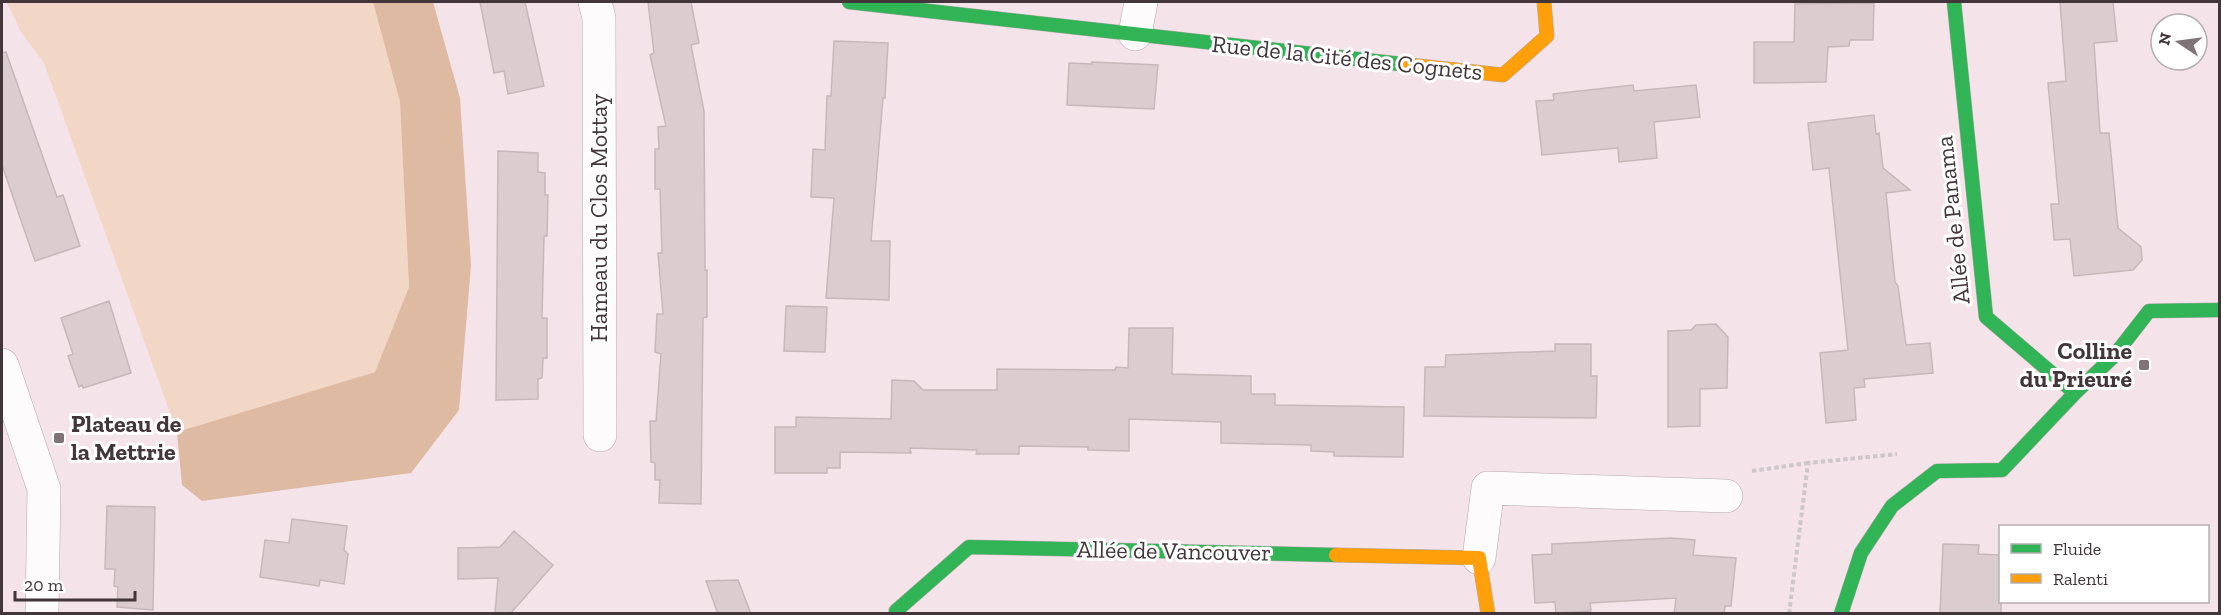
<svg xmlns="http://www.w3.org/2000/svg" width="2221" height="615" font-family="'Zilla Slab',serif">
  <rect width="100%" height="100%" fill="#f4e3e9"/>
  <path fill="#f2d6c6" d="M 7,2 L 373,2 L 400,102 L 409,287 L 375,372 L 177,432 L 44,63 L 21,32 Z"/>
  <path fill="#debaa2" d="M 373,2 L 433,2 L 460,98 L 471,265 L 459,410 L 411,473 L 202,501 L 182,485 L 177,432 L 375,372 L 409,287 L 400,102 Z"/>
  <path fill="#dbcdcf" stroke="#c6b8ba" stroke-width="1.5" d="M 480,2 L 525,2 L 544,86 L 508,94 L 504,71 L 494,73 Z
    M 648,2 L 691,2 L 699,43 L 691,45 L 704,111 L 705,270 L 707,270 L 707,317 L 703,318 L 701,504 L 659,503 L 660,480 L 655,480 L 655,463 L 651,462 L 650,421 L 656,421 L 661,354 L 655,352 L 657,314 L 663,314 L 658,253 L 662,253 L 660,189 L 655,189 L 655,149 L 659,149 L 658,127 L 666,126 L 650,55 L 654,53 Z
    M 2060,2 L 2113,2 L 2117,41 L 2094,43 L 2100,133 L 2109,133 L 2118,228 L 2141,247 L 2142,260 L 2133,270 L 2074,276 L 2070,239 L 2054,240 L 2051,204 L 2059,204 L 2048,83 L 2066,81 Z
    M 1874,3 L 1873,40 L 1850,40 L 1849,46 L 1828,47 L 1826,82 L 1754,83 L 1754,42 L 1794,42 L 1795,4 Z
    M 834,41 L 888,43 L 885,98 L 883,98 L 871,241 L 890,241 L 889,300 L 826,298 L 834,198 L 811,197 L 813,149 L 825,150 L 827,96 L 831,96 Z
    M 6,52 L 57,197 L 63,195 L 80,246 L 35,261 L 2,165 L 2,53 Z
    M 1092,62 L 1158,65 L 1154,109 L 1067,105 L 1069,63 L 1092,64 Z
    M 1633,85 L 1634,91 L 1696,85 L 1700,117 L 1654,122 L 1657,158 L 1619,162 L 1618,148 L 1542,155 L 1536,101 L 1554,100 L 1553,94 Z
    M 1874,115 L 1876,134 L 1879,133 L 1883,168 L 1910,190 L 1886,193 L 1895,282 L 1898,286 L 1906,345 L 1930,343 L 1933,373 L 1864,379 L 1865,387 L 1854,388 L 1856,420 L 1826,423 L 1820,353 L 1848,350 L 1829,168 L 1813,170 L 1808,123 Z
    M 498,151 L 538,153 L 538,172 L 545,173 L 545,195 L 548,195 L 547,236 L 544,236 L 542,318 L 547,318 L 547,358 L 543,358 L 542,378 L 538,379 L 538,399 L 496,400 Z
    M 109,301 L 131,373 L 83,388 L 82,385 L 79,387 L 68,356 L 73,354 L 61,318 Z
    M 786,306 L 827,307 L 825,352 L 784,351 Z
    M 1716,324 L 1728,337 L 1727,388 L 1700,389 L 1700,426 L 1668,427 L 1668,331 L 1691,330 L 1696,325 Z
    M 1129,328 L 1173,328 L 1172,374 L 1251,376 L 1251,394 L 1275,394 L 1275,405 L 1404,407 L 1403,457 L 1334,456 L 1334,452 L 1311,451 L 1311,445 L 1221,443 L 1221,422 L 1129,419 L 1129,451 L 1088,450 L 1088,447 L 1019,446 L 1019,454 L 976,454 L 977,450 L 910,448 L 911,453 L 840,452 L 840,468 L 827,468 L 827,473 L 775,473 L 775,427 L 796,427 L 796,417 L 891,419 L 892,380 L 914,381 L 923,390 L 997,390 L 997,369 L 1115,370 L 1116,367 L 1128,368 Z
    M 1555,344 L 1591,344 L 1591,376 L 1597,376 L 1596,418 L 1424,416 L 1425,367 L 1445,367 L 1446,355 L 1555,351 Z
    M 107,506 L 155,507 L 153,610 L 117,607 L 118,587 L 114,586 L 115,569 L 105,569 Z
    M 292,519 L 347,526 L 344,550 L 348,554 L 344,584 L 320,580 L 319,586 L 260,577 L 265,540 L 289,543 Z
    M 514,531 L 553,565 L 510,614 L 495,614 L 498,578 L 458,579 L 458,548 L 500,547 Z
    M 1671,538 L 1695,540 L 1693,555 L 1736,558 L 1731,606 L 1725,606 L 1724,614 L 1674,614 L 1676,598 L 1590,603 L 1591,611 L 1556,613 L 1555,602 L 1535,603 L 1532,555 L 1552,554 L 1552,544 Z
    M 1943,544 L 1979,545 L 1978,554 L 2001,555 L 2001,614 L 1940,614 Z
    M 738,580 L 751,614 L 718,614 L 706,581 Z"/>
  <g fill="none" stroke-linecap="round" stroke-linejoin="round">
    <defs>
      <path id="street" d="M 595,2 L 599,18 L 600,435
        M 1135,34 L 1141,2
        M 2,365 L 44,489 L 42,614
        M 1479,558 L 1488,488 L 1726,496"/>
      <path id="fast" d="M 849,2 L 1410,65
        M 1954,2 L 1986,317 L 2075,393
        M 897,614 L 896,611 L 969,547 L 1336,555
        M 1841,614 L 1861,553 L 1892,506 L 1937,471 L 2002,470 L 2075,393 L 2114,356 L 2149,311 L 2220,310"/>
      <path id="slow" d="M 1410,65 L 1503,75 L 1547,36 L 1544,2
        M 1336,555 L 1479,558 L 1488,614"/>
    </defs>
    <use href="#street" stroke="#b7a9ae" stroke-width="34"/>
    <use href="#fast" stroke="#b7a9ae" stroke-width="15"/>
    <use href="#slow" stroke="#b7a9ae" stroke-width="15"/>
    <path stroke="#cdc6ca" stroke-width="4" stroke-dasharray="4.5 3" stroke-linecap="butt" d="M 1752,471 L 1808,463
      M 1789,614 L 1808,463 L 1897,454"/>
    <use href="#street" stroke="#fdfbfc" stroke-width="33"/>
    <use href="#fast" stroke="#30b455" stroke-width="14"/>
    <use href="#slow" stroke="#ff9f0a" stroke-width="14"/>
  </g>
  <g fill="#807377" stroke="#fff" stroke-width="2">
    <rect x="2138" y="359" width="12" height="12" rx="3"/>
    <rect x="53" y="432" width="12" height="12" rx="3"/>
  </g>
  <g text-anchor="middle" stroke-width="6" stroke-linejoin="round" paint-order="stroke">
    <g font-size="24" fill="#42363a" stroke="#fff">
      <text transform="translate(1347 58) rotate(6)" y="8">Rue de la Cité des Cognets</text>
      <text transform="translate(599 218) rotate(-90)" y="8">Hameau du Clos Mottay</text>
      <text transform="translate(1953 220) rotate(-96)" y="8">Allée de Panama</text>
      <text transform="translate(1174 551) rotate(1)" y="8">Allée de Vancouver</text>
    </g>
    <g font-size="24" font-weight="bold" fill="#42363a" stroke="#fff" text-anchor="end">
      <text x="2132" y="359">Colline<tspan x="2132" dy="28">du Prieuré</tspan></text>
      <text x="71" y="432" text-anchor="start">Plateau de<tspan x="71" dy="28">la Mettrie</tspan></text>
    </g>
  </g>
  <rect width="2221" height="615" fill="none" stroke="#42363a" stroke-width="6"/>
  <rect x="1999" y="525" width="210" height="78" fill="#ffffff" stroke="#b3afb0" stroke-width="1.5"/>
  <rect x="2011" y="544" width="30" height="9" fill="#30b455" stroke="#b3afb0" stroke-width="1.5"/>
  <text x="2053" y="555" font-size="18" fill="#42363a">Fluide</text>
  <rect x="2011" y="574" width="30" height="9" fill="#ff9f0a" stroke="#b3afb0" stroke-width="1.5"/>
  <text x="2053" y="585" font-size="18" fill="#42363a">Ralenti</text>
  <g transform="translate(2179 42) rotate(283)"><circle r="28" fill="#ffffff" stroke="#b3afb0" stroke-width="1.5"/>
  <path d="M0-4.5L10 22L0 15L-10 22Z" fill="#807377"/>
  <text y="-9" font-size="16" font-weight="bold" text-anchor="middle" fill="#42363a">N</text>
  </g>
  <path d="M15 591v9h120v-9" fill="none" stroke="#42363a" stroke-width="3"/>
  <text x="24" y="591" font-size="18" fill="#42363a" stroke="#ffffff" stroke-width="4.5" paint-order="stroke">20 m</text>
</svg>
